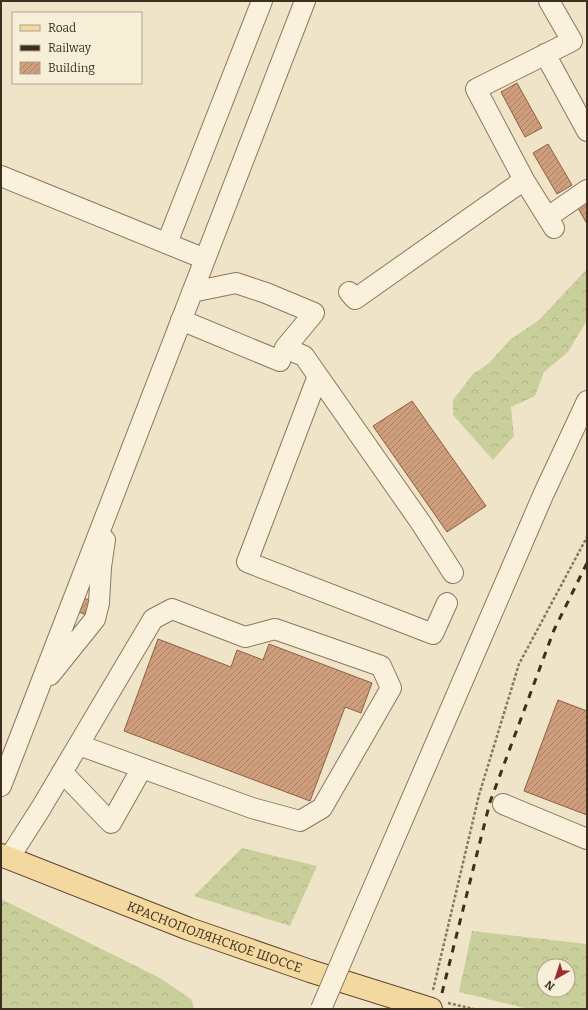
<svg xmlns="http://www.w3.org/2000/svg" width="588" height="1010" font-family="Bitter,serif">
  <defs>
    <pattern id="forest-crowns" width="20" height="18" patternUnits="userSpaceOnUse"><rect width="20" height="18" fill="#c9cf9b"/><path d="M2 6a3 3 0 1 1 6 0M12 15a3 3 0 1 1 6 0" fill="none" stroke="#aeb285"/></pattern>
    <pattern id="building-hatch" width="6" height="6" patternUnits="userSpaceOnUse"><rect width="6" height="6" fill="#cf9f7d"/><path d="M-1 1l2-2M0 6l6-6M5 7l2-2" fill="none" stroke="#a98266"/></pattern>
  </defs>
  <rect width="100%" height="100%" fill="#f0e4c8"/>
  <path fill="url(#forest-crowns)" fill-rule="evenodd" d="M 587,269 L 587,320 L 568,352 L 544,372 L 535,396 L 511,407 L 514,436 L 493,460 L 453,415 L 453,400 L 473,374 L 488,364 L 511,339 L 539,320 Z
    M 242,848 L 317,866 L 290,926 L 194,896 Z
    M 1,899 L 160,978 L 191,999 L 194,1009 L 1,1009 Z
    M 472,931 L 587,944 L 587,1009 L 528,1009 L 459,992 ZM 544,966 L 568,966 L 568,990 L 544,990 Z"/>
  <path fill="url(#building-hatch)" stroke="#8d5f41" d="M 517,83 L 542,128 L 525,137 L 501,92 Z
    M 548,144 L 572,185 L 557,194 L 533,153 Z
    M 587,203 L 587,224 L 578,208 Z
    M 412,401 L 486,506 L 447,532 L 373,426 Z
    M 79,596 L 94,602 L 89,616 L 74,610 Z
    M 158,639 L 231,667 L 237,650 L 263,660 L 269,644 L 372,683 L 361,713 L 345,707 L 310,801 L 124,731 Z
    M 558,700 L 587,711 L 587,815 L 524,791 Z"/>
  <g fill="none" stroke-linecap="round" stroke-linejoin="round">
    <defs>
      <path id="minor" d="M 545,54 L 587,131
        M 1,176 L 205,259
        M 524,180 L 554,228
        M 548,217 L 587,190
        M 167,243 L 262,1
        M 349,292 L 355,299 L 524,180 L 476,89 L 572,41 L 549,1
        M 181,320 L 280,361 L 285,348 L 314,313 L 266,293 L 236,283 L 192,292
        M 285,348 L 304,356 L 421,523 L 453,573
        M 318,376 L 247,562 L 433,634 L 447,603
        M 50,675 L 95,619 L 99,603 L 101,567 L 105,540
        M 62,772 L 111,823 L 142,768
        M 1,786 L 305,1
        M 503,804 L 587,839
        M 9,858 L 41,808 L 153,619 L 172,609 L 245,637 L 275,629 L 381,666 L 391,688 L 322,808 L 300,821 L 252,808 L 79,745
        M 357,925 L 544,493 L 587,401"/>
      <g id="major">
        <path id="s1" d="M 1,855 L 189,929 L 310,971 L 431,1009"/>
      </g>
    </defs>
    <use href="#minor" stroke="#8d765c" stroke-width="22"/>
    <use href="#major" stroke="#5b4430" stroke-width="24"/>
    <path stroke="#8d765c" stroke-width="2.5" stroke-dasharray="3 2" stroke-linecap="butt" d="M 433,990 L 479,795 L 519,664 L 587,537
      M 448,1003 L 474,1009"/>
    <use href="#minor" stroke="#faf1dc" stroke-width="20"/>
    <use href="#major" stroke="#f3d9a0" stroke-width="22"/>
    <path stroke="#3d2e20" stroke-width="3" stroke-dasharray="7 7" stroke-linecap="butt" d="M 442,993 L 490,802 L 554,630 L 587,563"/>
    <defs>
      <path id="minor-bridge" d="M 321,1009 L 357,925"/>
    </defs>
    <use href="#minor-bridge" stroke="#8d765c" stroke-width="22" stroke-linecap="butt"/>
    <use href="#minor-bridge" stroke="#faf1dc" stroke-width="20"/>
  </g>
  <g text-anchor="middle" stroke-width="3" stroke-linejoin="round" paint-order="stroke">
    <g font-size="13" fill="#3d2e20" stroke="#f7eed8">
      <text dy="5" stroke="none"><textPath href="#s1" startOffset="229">КРАСНОПОЛЯНСКОЕ ШОССЕ</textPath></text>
    </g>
  </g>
  <rect width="588" height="1010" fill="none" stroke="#3d2e20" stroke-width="4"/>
  <rect x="12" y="12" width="130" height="72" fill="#f7eed8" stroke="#ada18e"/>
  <rect x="20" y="25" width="20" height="6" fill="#f3d9a0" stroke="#ada18e"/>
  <text x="48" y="32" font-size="12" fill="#3d2e20">Road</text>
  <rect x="20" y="45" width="20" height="6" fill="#3d2e20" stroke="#ada18e"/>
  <text x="48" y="52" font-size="12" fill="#3d2e20">Railway</text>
  <rect x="20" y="62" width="20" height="12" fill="url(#building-hatch)" stroke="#ada18e"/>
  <text x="48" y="72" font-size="12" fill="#3d2e20">Building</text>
  <g transform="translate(556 978) rotate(219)"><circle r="19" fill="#f7eed8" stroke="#ada18e"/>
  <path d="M0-3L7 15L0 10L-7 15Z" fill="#9e2a2b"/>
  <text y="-6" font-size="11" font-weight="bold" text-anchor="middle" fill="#3d2e20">N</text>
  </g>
</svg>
